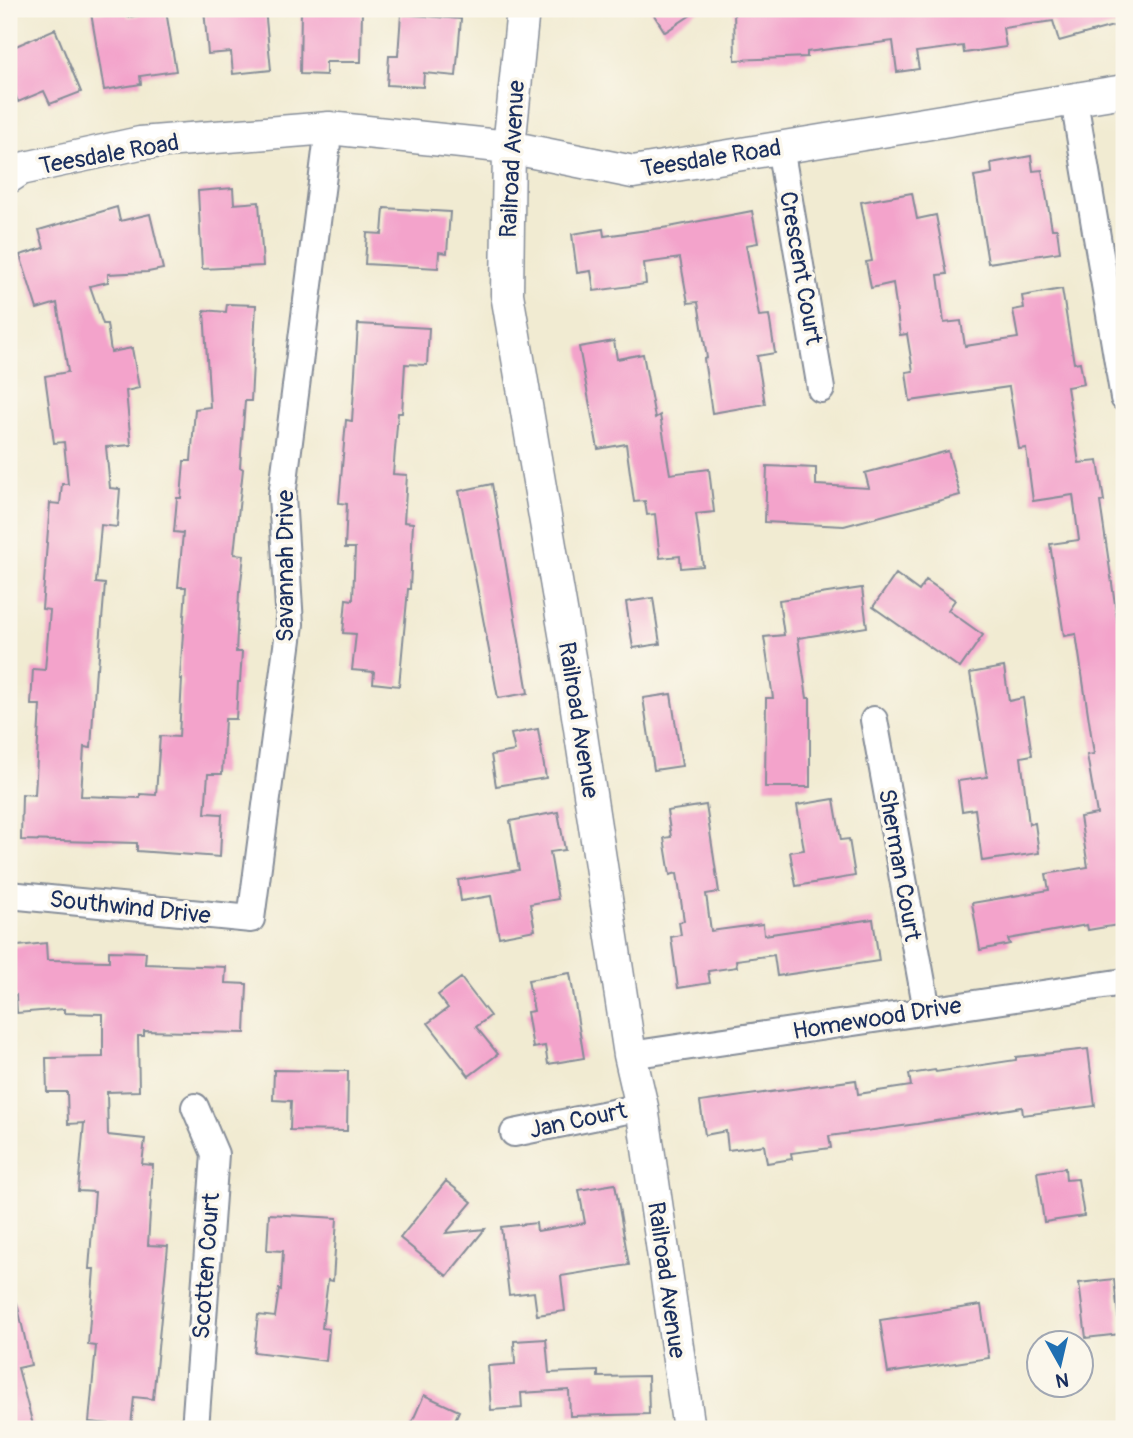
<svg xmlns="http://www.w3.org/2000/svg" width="1133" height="1438" font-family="Pangolin,sans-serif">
  <rect width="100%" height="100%" fill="#fbf7ec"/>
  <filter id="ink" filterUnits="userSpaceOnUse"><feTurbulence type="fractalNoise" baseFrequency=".0143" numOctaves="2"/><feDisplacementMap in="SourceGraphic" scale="14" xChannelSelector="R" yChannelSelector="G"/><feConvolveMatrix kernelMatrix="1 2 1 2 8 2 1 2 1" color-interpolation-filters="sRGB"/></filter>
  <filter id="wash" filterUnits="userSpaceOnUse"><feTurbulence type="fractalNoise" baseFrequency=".00686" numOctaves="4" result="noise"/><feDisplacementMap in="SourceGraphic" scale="28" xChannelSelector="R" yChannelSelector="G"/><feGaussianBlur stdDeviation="1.57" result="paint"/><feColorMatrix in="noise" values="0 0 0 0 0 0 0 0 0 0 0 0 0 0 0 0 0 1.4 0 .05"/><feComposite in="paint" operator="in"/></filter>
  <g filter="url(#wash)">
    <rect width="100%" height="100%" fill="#f1ebd2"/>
    <g id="blocks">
      <path fill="#f3a3cb" d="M 117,9 L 127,9 L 128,17 L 166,11 L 176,71 L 140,76 L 141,84 L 104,90 L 91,13 Z
        M 204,9 L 265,9 L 271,70 L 233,74 L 231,52 L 208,54 Z
        M 301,9 L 362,9 L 361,62 L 326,62 L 326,75 L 300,74 Z
        M 650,9 L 700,9 L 665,32 Z
        M 734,9 L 1124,9 L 1124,23 L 1059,41 L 1053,21 L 1003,28 L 1006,47 L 964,53 L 963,46 L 916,52 L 919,69 L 897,72 L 893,41 L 807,52 L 807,57 L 735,60 Z
        M 401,14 L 461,19 L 456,76 L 424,73 L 423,87 L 387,85 L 389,56 L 398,56 Z
        M 55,29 L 81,92 L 50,104 L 44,91 L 18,102 L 9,80 L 9,49 Z
        M 1031,156 L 1033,171 L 1042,170 L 1052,229 L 1057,229 L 1060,252 L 988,263 L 974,176 L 992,173 L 991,163 Z
        M 233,188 L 234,204 L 259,202 L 263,266 L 202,269 L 198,191 Z
        M 912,193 L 917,219 L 936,215 L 947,274 L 938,275 L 944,323 L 961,321 L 965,346 L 1018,338 L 1013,310 L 1024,308 L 1022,296 L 1062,289 L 1074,363 L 1080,362 L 1084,384 L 1067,387 L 1079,463 L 1098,461 L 1104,501 L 1100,502 L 1121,645 L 1123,645 L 1124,656 L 1124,924 L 1088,930 L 1087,925 L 1008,939 L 1010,944 L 980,950 L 972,903 L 1049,890 L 1046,874 L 1088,867 L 1080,817 L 1097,814 L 1087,755 L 1094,754 L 1076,634 L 1064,636 L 1050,544 L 1079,540 L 1073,495 L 1033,501 L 1026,448 L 1019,449 L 1009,387 L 910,401 L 906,372 L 913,371 L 907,334 L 900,335 L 893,283 L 871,288 L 866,262 L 872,261 L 861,202 Z
        M 117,207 L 120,221 L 150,214 L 163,269 L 148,272 L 108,274 L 108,282 L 90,286 L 103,324 L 107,324 L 111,352 L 132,348 L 139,388 L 126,391 L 131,445 L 106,447 L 110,488 L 120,489 L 117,527 L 101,525 L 96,583 L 105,584 L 98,668 L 96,668 L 91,748 L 84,747 L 81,796 L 140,798 L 140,794 L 156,795 L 160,736 L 179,737 L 182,679 L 180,679 L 186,587 L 178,587 L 183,533 L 174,532 L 177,498 L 181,498 L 184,461 L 191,461 L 195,409 L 210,407 L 204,310 L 226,312 L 227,304 L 256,305 L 251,401 L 245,401 L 240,467 L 243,469 L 234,554 L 244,555 L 240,592 L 239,592 L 236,652 L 242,652 L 240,682 L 238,682 L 236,719 L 225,719 L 222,774 L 208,774 L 205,813 L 222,814 L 220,857 L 137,851 L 137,843 L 21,840 L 22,794 L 35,795 L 40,705 L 31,705 L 33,669 L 45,670 L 50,610 L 42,609 L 50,503 L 60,504 L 62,484 L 68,484 L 64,442 L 54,443 L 45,376 L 68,372 L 57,303 L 37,309 L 20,255 L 44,248 L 39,230 Z
        M 384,208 L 450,212 L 447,253 L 439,252 L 438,268 L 365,264 L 367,233 L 382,234 Z
        M 752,211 L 758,243 L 746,245 L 759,316 L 769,315 L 775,353 L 757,356 L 765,404 L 712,413 L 704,359 L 707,358 L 698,302 L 688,303 L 680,258 L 644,263 L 646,284 L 594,291 L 591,271 L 577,273 L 572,234 L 603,229 L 604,236 L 669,227 Z
        M 358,324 L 429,328 L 427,365 L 405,364 L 402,413 L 398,413 L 393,474 L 407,475 L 404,522 L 413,523 L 410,589 L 408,589 L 399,686 L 373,683 L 374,672 L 352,670 L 356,634 L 343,633 L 346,599 L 353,600 L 355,548 L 345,548 L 347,504 L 339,503 L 346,420 L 352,421 Z
        M 614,341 L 617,359 L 643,354 L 655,418 L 660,415 L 670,474 L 709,469 L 714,512 L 696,514 L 703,566 L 681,568 L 680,556 L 660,558 L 655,514 L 647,515 L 645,501 L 634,502 L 626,444 L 598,449 L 579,347 Z
        M 948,451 L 960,495 L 844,526 L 765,522 L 767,466 L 816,468 L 816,485 L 869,488 L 865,473 Z
        M 492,484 L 528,693 L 498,698 L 459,491 Z
        M 896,574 L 919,591 L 926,580 L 955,600 L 948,610 L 983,635 L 960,668 L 873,607 Z
        M 862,588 L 867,627 L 798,638 L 807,698 L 810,698 L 810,787 L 765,787 L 766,698 L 773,698 L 764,637 L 784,635 L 779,600 Z
        M 653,598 L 660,644 L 633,648 L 626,602 Z
        M 1004,667 L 1009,701 L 1023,698 L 1032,755 L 1021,757 L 1029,824 L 1035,823 L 1039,853 L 982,861 L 975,809 L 962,811 L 958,781 L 987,777 L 970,673 Z
        M 671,694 L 682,766 L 654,770 L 643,698 Z
        M 538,729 L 546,778 L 496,786 L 491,755 L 515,751 L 511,734 Z
        M 834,799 L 841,840 L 849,839 L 855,876 L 796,886 L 790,852 L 804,850 L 797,805 Z
        M 706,805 L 719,892 L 706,894 L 711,931 L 763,924 L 764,935 L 873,919 L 879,961 L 777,976 L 774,955 L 736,960 L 737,967 L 708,971 L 710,983 L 678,988 L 671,937 L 681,935 L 679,922 L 684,921 L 677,873 L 670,875 L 664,838 L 671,837 L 667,811 Z
        M 558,812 L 565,850 L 550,852 L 558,899 L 530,904 L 535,930 L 499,937 L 491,896 L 461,901 L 458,880 L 519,870 L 510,821 Z
        M 46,943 L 47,960 L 109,961 L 109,951 L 146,952 L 145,964 L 226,967 L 225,983 L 247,984 L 245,1033 L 144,1031 L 144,1036 L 138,1036 L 139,1091 L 107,1092 L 108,1135 L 145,1139 L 142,1164 L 153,1165 L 148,1245 L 168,1246 L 153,1399 L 134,1397 L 131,1426 L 89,1422 L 96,1346 L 88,1345 L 94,1269 L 89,1269 L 95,1192 L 78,1191 L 84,1123 L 68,1124 L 67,1092 L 47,1092 L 46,1058 L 103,1057 L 103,1014 L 64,1013 L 64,1009 L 17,1013 L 16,995 L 9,996 L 9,947 Z
        M 570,973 L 584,1058 L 548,1064 L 545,1046 L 533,1048 L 527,1012 L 534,1011 L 528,980 Z
        M 461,978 L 490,1016 L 476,1027 L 498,1054 L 469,1076 L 428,1023 L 448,1008 L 438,995 Z
        M 1088,1049 L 1095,1106 L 1023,1115 L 1022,1107 L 917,1124 L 829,1136 L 831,1148 L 791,1153 L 792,1159 L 767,1163 L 764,1145 L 728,1150 L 726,1131 L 705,1135 L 700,1102 L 856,1080 L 858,1094 L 911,1086 L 909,1074 L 935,1070 L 936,1072 L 1016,1060 L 1016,1057 Z
        M 274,1070 L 348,1071 L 347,1131 L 290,1130 L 291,1101 L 273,1100 Z
        M 1065,1168 L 1066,1180 L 1078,1179 L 1084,1216 L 1044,1222 L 1037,1172 Z
        M 446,1181 L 472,1202 L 446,1233 L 485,1229 L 447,1276 L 400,1238 Z
        M 615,1184 L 629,1265 L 561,1276 L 565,1311 L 537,1315 L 534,1292 L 509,1295 L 501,1227 L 536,1223 L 537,1231 L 585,1223 L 579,1190 Z
        M 269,1214 L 337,1218 L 333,1281 L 328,1280 L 322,1328 L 329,1329 L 326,1361 L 254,1352 L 258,1315 L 275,1317 L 279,1289 L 281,1290 L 283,1251 L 267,1250 Z
        M 1114,1279 L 1120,1334 L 1086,1338 L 1079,1283 Z
        M 9,1303 L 17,1303 L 31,1365 L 18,1368 L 34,1429 L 9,1429 Z
        M 981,1305 L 989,1358 L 888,1373 L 880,1320 Z
        M 546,1339 L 549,1373 L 598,1371 L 598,1377 L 648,1376 L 649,1414 L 570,1416 L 569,1390 L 521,1393 L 522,1408 L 491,1410 L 488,1366 L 515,1364 L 514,1341 Z
        M 424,1395 L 459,1411 L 451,1429 L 409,1429 Z"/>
    </g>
  </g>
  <g filter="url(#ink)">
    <use href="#blocks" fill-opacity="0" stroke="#868d98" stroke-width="2"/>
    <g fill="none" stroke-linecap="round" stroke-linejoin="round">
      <defs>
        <path id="minor" d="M 1074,100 L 1124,398
          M 780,147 L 821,389
          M 874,720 L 927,1010
          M 9,895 L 251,919 L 290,624 L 282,496 L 329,128
          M 630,1055 L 1124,982
          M 514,1133 L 642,1107
          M 195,1429 L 215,1154 L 195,1107"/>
        <path id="tertiary" d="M 523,9 L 509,147 L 507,294 L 570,663 L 630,1055 L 642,1107 L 689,1429
          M 9,177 L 21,169 L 140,143 L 329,128 L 509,147 L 633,172 L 1124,91"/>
      </defs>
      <use href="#minor" stroke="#868d98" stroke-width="30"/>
      <use href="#tertiary" stroke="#868d98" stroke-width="35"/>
      <use href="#minor" stroke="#fff" stroke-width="26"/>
      <use href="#tertiary" stroke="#fff" stroke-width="32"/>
    </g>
  </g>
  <g text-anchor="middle" stroke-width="7" stroke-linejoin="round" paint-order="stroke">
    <g font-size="24" fill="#1b2f5e" stroke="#fbf7ec">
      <text transform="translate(109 154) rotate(-10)" y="8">Teesdale Road</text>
      <text transform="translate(711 158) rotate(-9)" y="8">Teesdale Road</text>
      <text transform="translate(512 159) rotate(-87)" y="8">Railroad Avenue</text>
      <text transform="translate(801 268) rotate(80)" y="8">Crescent Court</text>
      <text transform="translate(285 566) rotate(-90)" y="8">Savannah Drive</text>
      <text transform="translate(579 720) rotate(81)" y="8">Railroad Avenue</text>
      <text transform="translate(900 865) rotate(80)" y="8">Sherman Court</text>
      <text transform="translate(130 907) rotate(6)" y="8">Southwind Drive</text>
      <text transform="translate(877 1018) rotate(-9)" y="8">Homewood Drive</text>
      <text transform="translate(578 1120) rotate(-12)" y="8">Jan Court</text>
      <text transform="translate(206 1266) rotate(-86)" y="8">Scotten Court</text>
      <text transform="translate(667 1280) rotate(82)" y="8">Railroad Avenue</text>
    </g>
  </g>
  <rect width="1133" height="1438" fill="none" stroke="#fbf7ec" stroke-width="35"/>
  <g transform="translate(1060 1364) rotate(172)"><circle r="33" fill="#fbf7ec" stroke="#a1a7b3" stroke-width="2"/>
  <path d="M0-5L12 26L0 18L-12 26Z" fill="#1f6fb2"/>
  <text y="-10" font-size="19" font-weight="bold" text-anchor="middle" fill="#1b2f5e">N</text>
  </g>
</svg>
